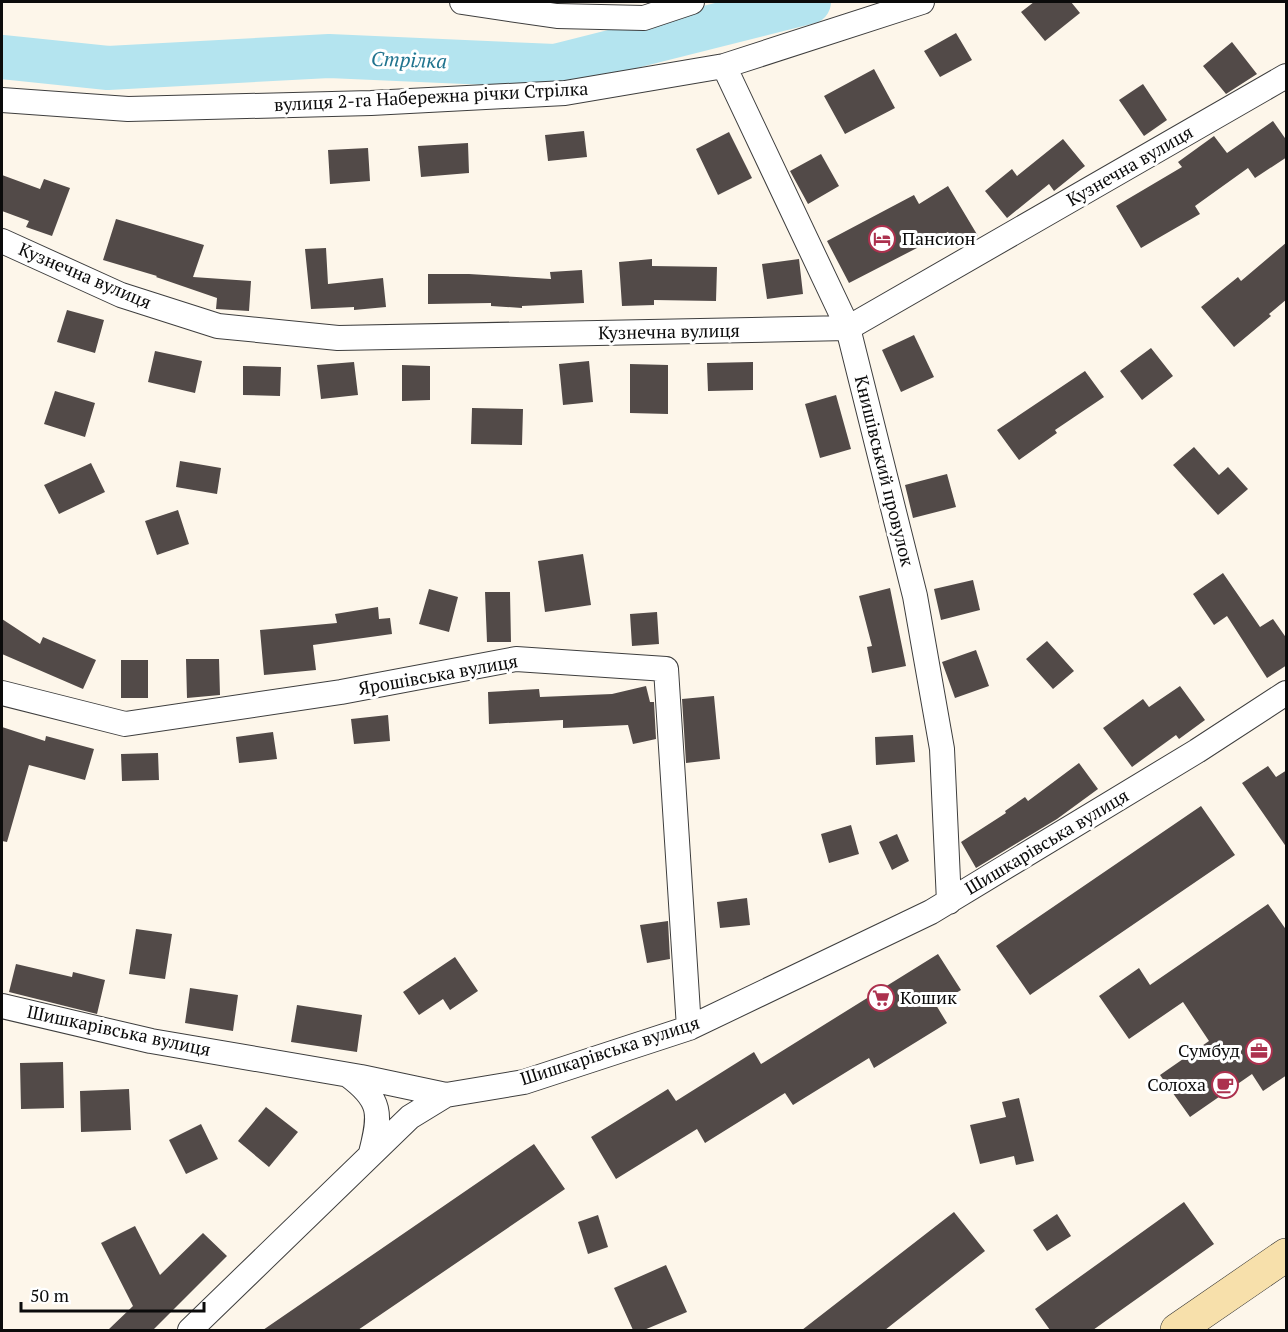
<svg xmlns="http://www.w3.org/2000/svg" width="1288" height="1332" font-family="'PT Serif',serif">
  <rect width="100%" height="100%" fill="#fdf6ea"/>
  <g fill="none" stroke-linecap="round" stroke-linejoin="round">
    <path stroke="#b4e4ef" stroke-width="44" d="M 2,57 L 108,68 L 329,56 L 555,66 L 809,2"/>
  </g>
  <path fill="#524a48" d="M 1034,2 L 1071,2 L 1080,13 L 1045,41 L 1021,12 Z
    M 956,33 L 972,60 L 940,77 L 924,51 Z
    M 1232,42 L 1257,74 L 1226,94 L 1203,66 Z
    M 874,69 L 895,108 L 845,134 L 824,96 Z
    M 1143,84 L 1167,120 L 1144,136 L 1119,100 Z
    M 1273,121 L 1287,141 L 1287,157 L 1255,178 L 1248,168 L 1195,206 L 1200,214 L 1141,248 L 1116,206 L 1182,167 L 1178,162 L 1214,136 L 1227,153 Z
    M 584,131 L 587,157 L 548,161 L 545,135 Z
    M 729,132 L 752,178 L 718,195 L 696,149 Z
    M 1063,139 L 1085,166 L 1054,191 L 1049,184 L 1007,218 L 985,191 L 1012,169 L 1017,176 Z
    M 468,143 L 469,173 L 421,177 L 418,146 Z
    M 368,148 L 370,181 L 330,184 L 328,150 Z
    M 821,154 L 839,186 L 808,204 L 790,171 Z
    M 2,175 L 40,189 L 44,179 L 70,188 L 52,236 L 26,227 L 29,221 L 2,211 Z
    M 948,186 L 978,236 L 957,248 L 948,232 L 849,283 L 827,241 L 914,195 L 919,204 Z
    M 116,219 L 204,245 L 193,277 L 251,281 L 249,311 L 216,309 L 217,298 L 156,277 L 157,276 L 103,260 Z
    M 1287,242 L 1287,299 L 1269,314 L 1271,316 L 1234,347 L 1201,307 L 1238,277 L 1241,281 Z
    M 326,248 L 328,284 L 383,278 L 386,307 L 354,310 L 354,307 L 311,309 L 305,249 Z
    M 652,259 L 652,266 L 717,267 L 716,301 L 654,300 L 654,305 L 622,306 L 619,262 Z
    M 799,259 L 803,294 L 767,299 L 762,264 Z
    M 582,270 L 584,303 L 522,306 L 522,308 L 491,306 L 491,303 L 428,304 L 428,274 L 469,274 L 551,279 L 550,272 Z
    M 67,310 L 104,320 L 95,353 L 57,342 Z
    M 914,335 L 934,377 L 901,392 L 882,350 Z
    M 1151,348 L 1173,376 L 1142,400 L 1120,371 Z
    M 155,351 L 202,361 L 195,393 L 148,382 Z
    M 589,361 L 593,402 L 563,405 L 559,364 Z
    M 354,362 L 358,395 L 321,399 L 317,365 Z
    M 753,362 L 753,390 L 708,391 L 707,363 Z
    M 630,364 L 668,365 L 668,414 L 630,413 Z
    M 402,365 L 430,366 L 430,400 L 402,401 Z
    M 243,366 L 281,367 L 280,396 L 243,395 Z
    M 1085,371 L 1104,397 L 1055,430 L 1057,433 L 1019,460 L 997,430 Z
    M 55,391 L 95,403 L 85,437 L 44,424 Z
    M 836,395 L 851,449 L 820,458 L 805,404 Z
    M 472,408 L 523,409 L 522,445 L 471,444 Z
    M 1194,447 L 1219,475 L 1228,467 L 1248,489 L 1218,515 L 1173,465 Z
    M 180,461 L 221,468 L 217,494 L 176,487 Z
    M 91,463 L 105,492 L 59,514 L 44,485 Z
    M 947,474 L 956,507 L 913,518 L 905,485 Z
    M 178,510 L 189,544 L 157,555 L 145,521 Z
    M 583,554 L 591,605 L 545,612 L 538,561 Z
    M 1223,573 L 1260,627 L 1273,619 L 1287,639 L 1287,665 L 1267,678 L 1227,616 L 1214,625 L 1193,594 Z
    M 973,580 L 980,610 L 941,620 L 934,589 Z
    M 890,588 L 906,666 L 872,673 L 867,647 L 872,646 L 859,596 Z
    M 429,589 L 458,597 L 449,632 L 419,624 Z
    M 485,592 L 510,592 L 511,642 L 487,642 Z
    M 378,607 L 379,619 L 390,618 L 392,634 L 313,645 L 316,670 L 264,675 L 260,630 L 337,623 L 335,614 Z
    M 657,612 L 659,644 L 632,646 L 630,614 Z
    M 2,619 L 40,644 L 43,637 L 96,660 L 83,689 L 2,654 Z
    M 1047,641 L 1074,671 L 1053,689 L 1026,659 Z
    M 976,650 L 989,686 L 955,698 L 942,662 Z
    M 186,659 L 219,659 L 220,695 L 187,698 Z
    M 121,660 L 148,660 L 148,698 L 121,698 Z
    M 646,686 L 650,702 L 654,702 L 656,739 L 633,744 L 628,725 L 563,728 L 563,720 L 489,724 L 488,692 L 539,689 L 540,697 L 612,694 Z
    M 1180,686 L 1205,720 L 1179,739 L 1176,735 L 1132,767 L 1103,728 L 1143,699 L 1149,707 Z
    M 714,696 L 720,759 L 686,763 L 682,699 Z
    M 388,715 L 390,741 L 354,744 L 351,719 Z
    M 2,727 L 45,741 L 46,736 L 94,749 L 85,780 L 29,765 L 7,842 L 2,841 Z
    M 273,732 L 277,759 L 239,763 L 236,737 Z
    M 913,735 L 915,762 L 876,765 L 875,737 Z
    M 158,753 L 159,780 L 122,781 L 121,754 Z
    M 1079,763 L 1098,789 L 1057,819 L 976,868 L 961,842 L 1006,813 L 1005,811 L 1025,797 L 1028,801 Z
    M 1268,766 L 1276,777 L 1287,770 L 1287,848 L 1242,783 Z
    M 1201,806 L 1235,855 L 1030,995 L 996,946 Z
    M 851,825 L 859,854 L 829,863 L 821,834 Z
    M 897,834 L 909,861 L 892,870 L 879,842 Z
    M 747,898 L 750,925 L 720,928 L 717,902 Z
    M 1268,904 L 1287,931 L 1287,1075 L 1263,1091 L 1252,1074 L 1190,1117 L 1160,1075 L 1209,1041 L 1183,1002 L 1129,1039 L 1099,996 L 1139,968 L 1150,985 Z
    M 668,921 L 670,959 L 647,963 L 640,925 Z
    M 136,929 L 172,934 L 165,979 L 129,974 Z
    M 938,954 L 961,990 L 936,1005 L 947,1023 L 874,1068 L 869,1058 L 793,1105 L 785,1093 L 705,1143 L 697,1129 L 616,1179 L 591,1137 L 668,1089 L 676,1101 L 754,1052 L 761,1064 Z
    M 455,957 L 478,991 L 450,1010 L 443,999 L 419,1015 L 403,992 Z
    M 16,964 L 72,977 L 73,972 L 105,980 L 97,1014 L 9,992 Z
    M 190,988 L 238,995 L 233,1031 L 185,1023 Z
    M 297,1005 L 362,1015 L 357,1052 L 291,1042 Z
    M 63,1062 L 64,1108 L 21,1109 L 20,1063 Z
    M 129,1089 L 131,1130 L 81,1132 L 80,1091 Z
    M 1019,1098 L 1034,1161 L 1016,1165 L 1014,1156 L 980,1164 L 970,1125 L 1006,1117 L 1002,1102 Z
    M 266,1107 L 298,1132 L 269,1167 L 238,1141 Z
    M 201,1124 L 218,1159 L 186,1174 L 169,1140 Z
    M 534,1144 L 565,1189 L 358,1330 L 263,1330 Z
    M 1184,1202 L 1214,1244 L 1093,1330 L 1050,1330 L 1035,1309 Z
    M 954,1212 L 985,1251 L 885,1330 L 802,1330 Z
    M 1057,1214 L 1071,1236 L 1047,1251 L 1033,1230 Z
    M 598,1215 L 608,1247 L 588,1254 L 578,1222 Z
    M 135,1226 L 160,1275 L 203,1233 L 227,1256 L 153,1330 L 108,1330 L 133,1306 L 101,1243 Z
    M 666,1265 L 687,1312 L 644,1330 L 633,1330 L 614,1288 Z"/>
  <g fill="none" stroke-linecap="round" stroke-linejoin="round">
    <defs>
      <path id="street" d="M 462,2 L 557,16 L 644,18 L 692,2
        M 724,66 L 848,328 L 915,596 L 942,749 L 949,902
        M 2,100 L 128,109 L 371,103 L 565,93 L 724,66 L 922,2
        M 2,241 L 121,295 L 218,326 L 338,338 L 848,328 L 1286,76
        M 2,693 L 125,724 L 341,692 L 516,659 L 666,669 L 689,1028
        M 2,1006 L 151,1041 L 361,1077 L 446,1095 L 524,1082 L 689,1028 L 931,912 L 1197,751 L 1286,693
        M 348,1075 C 382,1100 381,1114 371,1153
        M 190,1330 L 410,1117 L 446,1095"/>
      <path id="secondary" d="M 1177,1330 L 1286,1255"/>
    </defs>
    <use href="#street" stroke="#3e3e3e" stroke-width="26"/>
    <use href="#secondary" stroke="#2d2d2d" stroke-width="34"/>
    <use href="#street" stroke="#fff" stroke-width="24"/>
    <use href="#secondary" stroke="#f7e0ab" stroke-width="33"/>
  </g>
  <defs>
    <symbol id="hotel-ring" viewBox="-11 -11 22 22"><circle r="9.5" fill="#fff" stroke="#ac314e" stroke-width="1.5"/><path d="M-6-4.5h1.5V1H6V5H4.5V3h-9V5H-6ZM-4 0a1.8 1.8 0 1 1 3.6 0ZM.5 0V-2.5h3Q6-2.5 6 0Z" fill="#ac314e"/></symbol>
    <symbol id="supermarket-ring" viewBox="-11 -11 22 22"><circle r="9.5" fill="#fff" stroke="#ac314e" stroke-width="1.5"/><path d="M-6-5.5h2.5l.6 2H6L4.5 2H-2.5L-4.4-4H-6ZM-1.5 3.2a1.3 1.3 0 1 0 .1 0ZM3 3.2a1.3 1.3 0 1 0 .1 0Z" fill="#ac314e"/></symbol>
    <symbol id="office-ring" viewBox="-11 -11 22 22"><circle r="9.5" fill="#fff" stroke="#ac314e" stroke-width="1.5"/><path d="M-6-3h4V-5.5h4V-3h4V5H-6ZM-1-4.5V-3h2v-1.5ZM-6 0V1H6V0Z" fill="#ac314e"/></symbol>
    <symbol id="cafe-ring" viewBox="-11 -11 22 22"><circle r="9.5" fill="#fff" stroke="#ac314e" stroke-width="1.5"/><path d="M-5.5-4.5H6V0H3Q3 3.5 0 3.5H-2.5Q-5.5 3.5-5.5 0ZM3-3.2v2h1.7v-2ZM-6 4.5H4V6H-6Z" fill="#ac314e"/></symbol>
  </defs>
  <g fill-rule="evenodd">
    <use href="#hotel-ring" x="867" y="224" width="30" height="30"/>
    <use href="#supermarket-ring" x="866" y="983" width="30" height="30"/>
    <use href="#office-ring" x="1244" y="1036" width="30" height="30"/>
    <use href="#cafe-ring" x="1210" y="1070" width="30" height="30"/>
  </g>
  <g text-anchor="middle" stroke-width="6" stroke-linejoin="round" paint-order="stroke">
    <g font-size="18" fill="#0b0b0b" stroke="#fff">
      <text transform="translate(431 97) rotate(-3)" y="6">вулиця 2-га Набережна річки Стрілка</text>
      <text transform="translate(1130 166) rotate(-30)" y="6">Кузнечна вулиця</text>
      <text transform="translate(85 276) rotate(23)" y="6">Кузнечна вулиця</text>
      <text transform="translate(669 332) rotate(-1)" y="6">Кузнечна вулиця</text>
      <text transform="translate(884 471) rotate(76)" y="6">Книшівський провулок</text>
      <text transform="translate(438 675) rotate(-10)" y="6">Ярошівська вулиця</text>
      <text transform="translate(1047 842) rotate(-31)" y="6">Шишкарівська вулиця</text>
      <text transform="translate(119 1031) rotate(12)" y="6">Шишкарівська вулиця</text>
      <text transform="translate(610 1051) rotate(-18)" y="6">Шишкарівська вулиця</text>
    </g>
    <g font-size="18" fill="#0b0b0b" stroke="#fff" text-anchor="start">
      <text x="902" y="245">Пансион</text>
      <text x="900" y="1004">Кошик</text>
      <text x="1240" y="1057" text-anchor="end">Сумбуд</text>
      <text x="1206" y="1091" text-anchor="end">Солоха</text>
    </g>
    <g font-size="20" font-style="italic" fill="#21748f" stroke="#fff">
      <text transform="translate(409 60) rotate(2)" y="7">Стрілка</text>
    </g>
  </g>
  <rect width="1288" height="1332" fill="none" stroke="#0b0b0b" stroke-width="6"/>
  <path d="M21 1302v9h183v-9" fill="none" stroke="#0b0b0b" stroke-width="3"/>
  <text x="30" y="1302" font-size="18" fill="#0b0b0b" stroke="#ffffff" stroke-width="4.5" paint-order="stroke">50 m</text>
</svg>
